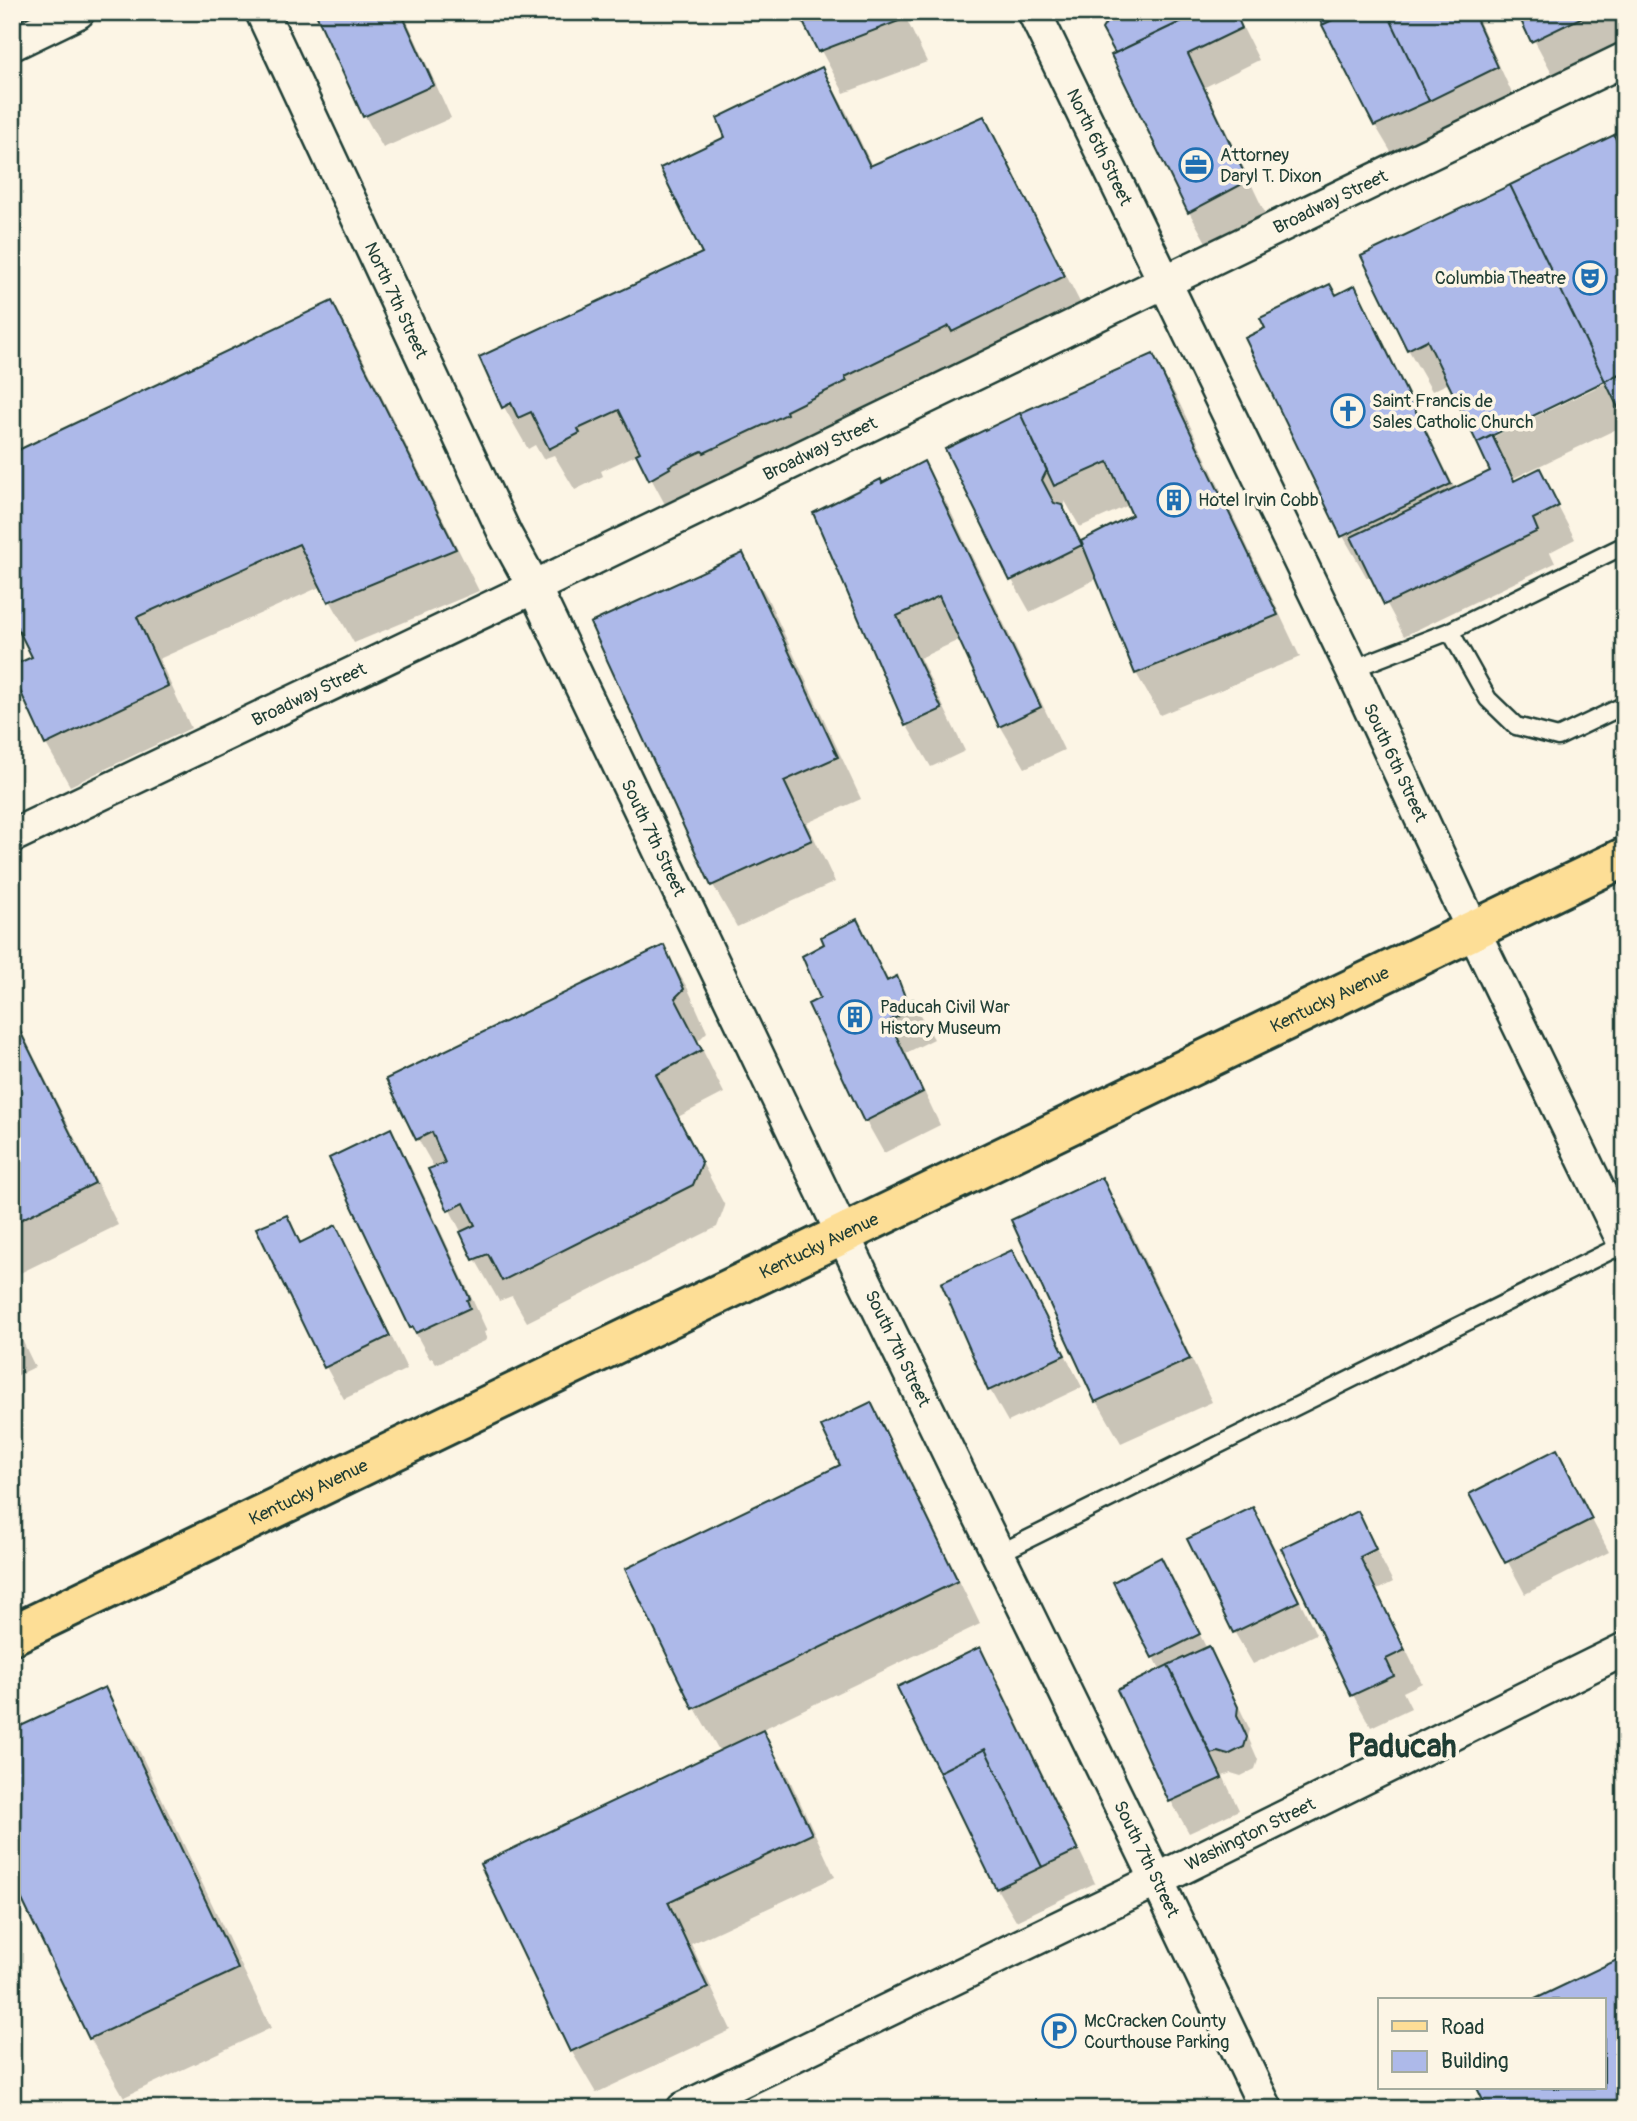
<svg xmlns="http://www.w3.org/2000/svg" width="1637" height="2121" font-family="Pangolin,sans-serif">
  <rect width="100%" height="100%" fill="#fcf5e5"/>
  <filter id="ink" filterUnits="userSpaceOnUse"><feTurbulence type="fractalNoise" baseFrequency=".0143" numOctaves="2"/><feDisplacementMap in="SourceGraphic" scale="14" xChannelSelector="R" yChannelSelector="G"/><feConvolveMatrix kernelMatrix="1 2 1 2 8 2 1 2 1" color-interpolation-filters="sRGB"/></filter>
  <g filter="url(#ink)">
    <path fill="#0003" fill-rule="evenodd" d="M 12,12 L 57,12 L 12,35 Z
      M 317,12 L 403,12 L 451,118 L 383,148 L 365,116 Z
      M 800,12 L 903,12 L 927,62 L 844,93 Z
      M 1116,12 L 1235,12 L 1259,60 L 1205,87 L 1265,213 L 1207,244 L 1189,212 L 1104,29 Z
      M 1320,12 L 1475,12 L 1515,100 L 1394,157 L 1375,125 Z
      M 1519,12 L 1625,12 L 1625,50 L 1557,82 Z
      M 822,69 L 846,111 L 872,166 L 983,118 L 1007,160 L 1088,318 L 674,521 L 638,454 L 601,471 L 603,476 L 575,490 L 554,455 L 543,459 L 535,445 L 528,449 L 504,407 L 705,254 L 727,138 Z
      M 1625,132 L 1625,425 L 1514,478 L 1516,482 L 1539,470 L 1575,539 L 1550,552 L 1555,563 L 1404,636 L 1372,576 L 1367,578 L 1343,536 L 1248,339 L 1354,288 L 1378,330 L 1455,489 L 1492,472 L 1449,383 L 1432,391 L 1408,349 ZM 1612,376 L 1614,379 L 1491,438 L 1491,434 Z
      M 332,303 L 356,345 L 479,591 L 354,643 L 322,586 L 159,659 L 191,728 L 70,786 L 46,744 L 34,658 Z
      M 1153,356 L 1177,398 L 1300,657 L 1160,715 L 1136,673 L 1098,578 L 1030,612 L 1012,580 L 947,449 ZM 1065,501 L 1080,527 L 1129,505 L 1134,516 L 1081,542 L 1062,508 Z
      M 924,464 L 948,506 L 1064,750 L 1025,768 L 1001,727 L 961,639 L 920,658 L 965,751 L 931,767 L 907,726 L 815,514 Z
      M 743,555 L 767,597 L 861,799 L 807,823 L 835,882 L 737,927 L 713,885 Z
      M 857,921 L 889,982 L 896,979 L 910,1002 L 912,1001 L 934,1039 L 906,1053 L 940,1125 L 884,1153 L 866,1121 L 810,1005 L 822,998 L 827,944 Z
      M 663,947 L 688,989 L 707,1032 L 698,1041 L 724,1093 L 678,1117 L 725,1206 L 717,1227 L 527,1322 L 512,1296 L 499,1301 L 475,1259 L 450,1210 L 435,1169 L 418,1139 Z
      M 12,1012 L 118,1225 L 12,1277 Z
      M 390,1131 L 409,1163 L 487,1331 L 484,1332 L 487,1340 L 436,1364 L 432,1358 L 430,1359 L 412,1327 Z
      M 1101,1180 L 1126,1221 L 1212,1402 L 1121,1443 L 1097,1401 L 1013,1221 Z
      M 286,1217 L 302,1244 L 336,1227 L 354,1259 L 407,1369 L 344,1399 L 326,1367 L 258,1229 Z
      M 1012,1252 L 1082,1387 L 1008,1422 L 990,1390 Z
      M 12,1319 L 35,1367 L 12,1378 Z
      M 870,1404 L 894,1446 L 980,1624 L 761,1730 L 787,1774 L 835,1877 L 691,1944 L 731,2030 L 596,2093 L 572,2052 L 483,1864 L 720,1752 L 695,1708 L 842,1466 Z
      M 1556,1452 L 1609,1552 L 1525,1594 L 1472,1494 Z
      M 1252,1509 L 1271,1541 L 1316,1634 L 1253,1664 L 1235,1633 L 1189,1540 Z
      M 1357,1513 L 1393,1582 L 1377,1590 L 1422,1683 L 1403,1692 L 1411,1708 L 1371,1727 L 1353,1695 Z
      M 1173,1581 L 1207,1649 L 1209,1648 L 1221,1669 L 1250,1730 L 1248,1737 L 1258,1760 L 1255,1769 L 1241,1776 L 1231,1773 L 1223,1776 L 1239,1810 L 1189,1833 L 1171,1801 L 1119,1691 L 1161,1671 L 1116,1582 Z
      M 979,1649 L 998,1681 L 1095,1883 L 1016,1921 L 997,1889 L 900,1687 Z
      M 104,1689 L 138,1748 L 271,2028 L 124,2097 L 90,2038 Z
      M 1625,1958 L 1625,2109 L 1489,2109 L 1479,2088 L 1604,2088 L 1604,2000 L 1537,2000 Z"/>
    <path fill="#adb9e9" stroke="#1f3d34" stroke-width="2" d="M 315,12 L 401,12 L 434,85 L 363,117 Z
      M 798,12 L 901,12 L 904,19 L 818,52 Z
      M 1113,12 L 1201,12 L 1115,53 L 1102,29 Z
      M 1201,12 L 1235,12 L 1242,28 L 1188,54 L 1248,181 L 1188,213 L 1111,55 Z
      M 1316,12 L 1349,12 L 1322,25 Z
      M 1349,12 L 1387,12 L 1429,101 L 1374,126 L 1322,25 Z
      M 1387,12 L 1473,12 L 1498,67 L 1429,101 Z
      M 1517,12 L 1593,12 L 1531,42 Z
      M 822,67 L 870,166 L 984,116 L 1065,276 L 952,332 L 949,326 L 845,377 L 847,381 L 786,411 L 787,414 L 704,453 L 702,451 L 669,466 L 670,468 L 649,480 L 636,454 L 640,452 L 619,410 L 578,429 L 580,433 L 549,449 L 531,412 L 518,418 L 511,403 L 502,408 L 479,357 L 702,253 L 660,168 L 725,137 L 717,118 Z
      M 1625,130 L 1625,158 L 1614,135 Z
      M 1614,135 L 1625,158 L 1625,371 L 1605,381 L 1510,185 Z
      M 1510,185 L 1605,381 L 1477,443 L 1427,340 L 1407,350 L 1361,256 Z
      M 1330,284 L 1336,295 L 1355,285 L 1451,484 L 1341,537 L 1245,338 L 1265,328 L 1260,318 Z
      M 332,301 L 456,549 L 328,602 L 299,544 L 137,617 L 168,686 L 45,745 L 12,673 L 12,666 L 32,657 L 12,617 L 12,453 Z
      M 1153,354 L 1278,615 L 1135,674 L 1081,541 L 1132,515 L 1108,462 L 1054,486 L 1020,413 Z
      M 1625,371 L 1625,422 L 1605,381 Z
      M 1020,413 L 1047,470 L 1042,480 L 1054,503 L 1062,505 L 1082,545 L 1010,581 L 945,449 Z
      M 1492,435 L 1514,481 L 1540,468 L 1559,506 L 1533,519 L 1538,531 L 1384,605 L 1351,537 L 1490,471 L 1477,443 Z
      M 924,461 L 1041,707 L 999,727 L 939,596 L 897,616 L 942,709 L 905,726 L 813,513 L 881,479 L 882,483 Z
      M 743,553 L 838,757 L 784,781 L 812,840 L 711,886 L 590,623 Z
      M 857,919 L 887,981 L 897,976 L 907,1002 L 913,999 L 917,1007 L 889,1021 L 923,1092 L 864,1122 L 808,1004 L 820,998 L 802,956 L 824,944 L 821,937 Z
      M 664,945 L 684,989 L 675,998 L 702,1050 L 656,1075 L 702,1163 L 693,1185 L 502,1281 L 488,1254 L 473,1260 L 460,1232 L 475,1225 L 464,1203 L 448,1211 L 428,1169 L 445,1163 L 432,1132 L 416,1140 L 386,1079 Z
      M 12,1015 L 95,1183 L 12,1224 Z
      M 391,1128 L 470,1299 L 467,1300 L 470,1308 L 416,1333 L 413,1327 L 410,1328 L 329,1158 Z
      M 1102,1177 L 1190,1359 L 1095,1402 L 1011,1220 Z
      M 287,1215 L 300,1243 L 336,1225 L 390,1336 L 324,1368 L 256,1228 Z
      M 1012,1250 L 1065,1355 L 988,1391 L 941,1283 Z
      M 871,1402 L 958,1581 L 693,1709 L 625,1569 L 840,1465 L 821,1426 Z
      M 1557,1449 L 1592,1519 L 1505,1563 L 1469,1494 Z
      M 1253,1507 L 1299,1601 L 1233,1633 L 1187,1539 Z
      M 1358,1511 L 1376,1549 L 1360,1557 L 1405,1650 L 1386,1659 L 1394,1676 L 1351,1696 L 1281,1548 Z
      M 1161,1557 L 1200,1634 L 1152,1658 L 1113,1582 Z
      M 1209,1646 L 1238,1707 L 1237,1715 L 1247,1737 L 1244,1747 L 1228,1755 L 1218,1752 L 1211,1754 L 1168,1665 Z
      M 980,1647 L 1078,1850 L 1042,1867 L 985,1749 L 939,1772 L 897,1687 Z
      M 1168,1665 L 1222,1778 L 1169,1802 L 1117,1690 Z
      M 105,1687 L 238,1969 L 89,2039 L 12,1879 L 12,1730 Z
      M 763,1730 L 812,1834 L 668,1902 L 708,1988 L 570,2052 L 480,1864 Z
      M 985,1749 L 1042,1867 L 996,1889 L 939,1772 Z
      M 1625,1956 L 1625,2109 L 1487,2109 L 1477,2088 L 1604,2088 L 1604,2000 L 1533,2000 Z"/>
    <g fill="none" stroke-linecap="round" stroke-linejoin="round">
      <defs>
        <path id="lane" d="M 1450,631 L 1488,699 L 1516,726 L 1558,737 L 1625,705
          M 1352,669 L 1450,631 L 1625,545
          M 998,1554 L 1624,1244"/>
        <g id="street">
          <path id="s1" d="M 262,12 L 506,536 L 534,587 L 865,1281 L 1157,1880 L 1266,2109"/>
          <path id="s2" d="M 1034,12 L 1352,669 L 1473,930 L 1625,1245"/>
          <path d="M 12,44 L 78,12"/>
          <path id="s3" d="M 12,836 L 534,587 L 1625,59"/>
          <path id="s4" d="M 683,2109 L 1157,1880 L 1625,1649"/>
        </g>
        <g id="primary">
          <path id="s5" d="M 12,1635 L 1625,857"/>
        </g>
      </defs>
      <use href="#lane" stroke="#1f3d34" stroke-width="21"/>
      <use href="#street" stroke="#1f3d34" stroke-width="37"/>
      <use href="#primary" stroke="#1f3d34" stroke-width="44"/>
      <use href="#lane" stroke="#fcf5e5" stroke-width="16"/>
      <use href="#street" stroke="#fcf5e5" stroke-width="32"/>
      <use href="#primary" stroke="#fdde96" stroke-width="38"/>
    </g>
  </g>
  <defs>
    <symbol id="office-ring" viewBox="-11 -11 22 22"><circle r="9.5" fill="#fcf5e5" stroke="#1f6fb2" stroke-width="1.5"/><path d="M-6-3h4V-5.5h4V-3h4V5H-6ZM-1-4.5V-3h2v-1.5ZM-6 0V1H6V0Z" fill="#1f6fb2"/></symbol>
    <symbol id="theatre-ring" viewBox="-11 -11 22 22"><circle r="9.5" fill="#fcf5e5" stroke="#1f6fb2" stroke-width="1.5"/><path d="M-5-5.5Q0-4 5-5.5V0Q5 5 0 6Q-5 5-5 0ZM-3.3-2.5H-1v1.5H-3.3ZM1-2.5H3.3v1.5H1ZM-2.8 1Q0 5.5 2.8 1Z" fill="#1f6fb2"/></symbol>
    <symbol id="church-ring" viewBox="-11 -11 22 22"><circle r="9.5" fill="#fcf5e5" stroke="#1f6fb2" stroke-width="1.5"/><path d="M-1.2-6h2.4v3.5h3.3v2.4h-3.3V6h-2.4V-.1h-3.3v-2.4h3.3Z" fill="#1f6fb2"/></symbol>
    <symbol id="building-ring" viewBox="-11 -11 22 22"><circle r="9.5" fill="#fcf5e5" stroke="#1f6fb2" stroke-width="1.5"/><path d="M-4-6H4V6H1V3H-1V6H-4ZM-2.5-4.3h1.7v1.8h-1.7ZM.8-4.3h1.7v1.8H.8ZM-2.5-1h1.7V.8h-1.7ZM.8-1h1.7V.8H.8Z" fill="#1f6fb2"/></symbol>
    <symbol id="parking-ring" viewBox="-11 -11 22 22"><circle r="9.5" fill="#fcf5e5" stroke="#1f6fb2" stroke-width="1.5"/><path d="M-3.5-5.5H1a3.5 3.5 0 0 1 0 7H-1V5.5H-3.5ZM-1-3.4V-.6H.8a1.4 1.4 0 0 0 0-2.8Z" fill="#1f6fb2"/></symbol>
  </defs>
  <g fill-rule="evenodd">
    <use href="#office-ring" x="1177" y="146" width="38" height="38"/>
    <use href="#theatre-ring" x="1571" y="259" width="38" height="38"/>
    <use href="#church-ring" x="1329" y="392" width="38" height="38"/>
    <use href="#building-ring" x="1155" y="481" width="38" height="38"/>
    <use href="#building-ring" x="836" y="998" width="38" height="38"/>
    <use href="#parking-ring" x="1040" y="2012" width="38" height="38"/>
  </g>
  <g text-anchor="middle" stroke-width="7" stroke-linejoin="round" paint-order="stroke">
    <g font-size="18" fill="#1f3d34" stroke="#fcf5e5">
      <text dy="6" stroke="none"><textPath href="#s2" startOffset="150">North 6th Street</textPath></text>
      <text dy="6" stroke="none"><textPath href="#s3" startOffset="1463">Broadway Street</textPath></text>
      <text dy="6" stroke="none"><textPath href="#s1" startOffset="318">North 7th Street</textPath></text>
      <text dy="6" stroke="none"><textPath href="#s3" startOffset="896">Broadway Street</textPath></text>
      <text dy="6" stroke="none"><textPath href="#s3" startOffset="329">Broadway Street</textPath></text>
      <text dy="6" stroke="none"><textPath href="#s2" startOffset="833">South 6th Street</textPath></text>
      <text dy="6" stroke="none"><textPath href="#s1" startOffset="914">South 7th Street</textPath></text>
      <text dy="6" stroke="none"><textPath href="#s5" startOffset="1463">Kentucky Avenue</textPath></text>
      <text dy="6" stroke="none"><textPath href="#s5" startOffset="896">Kentucky Avenue</textPath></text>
      <text dy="6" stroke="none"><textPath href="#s1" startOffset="1480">South 7th Street</textPath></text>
      <text dy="6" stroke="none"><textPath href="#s5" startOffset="329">Kentucky Avenue</textPath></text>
      <text dy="6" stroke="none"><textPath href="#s4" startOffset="630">Washington Street</textPath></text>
      <text dy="6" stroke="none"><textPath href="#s1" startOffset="2048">South 7th Street</textPath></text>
    </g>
    <g font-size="18" fill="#1f3d34" stroke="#fcf5e5" text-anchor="start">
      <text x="1220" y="161">Attorney<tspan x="1220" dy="21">Daryl T. Dixon</tspan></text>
      <text x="1566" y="284" text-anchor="end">Columbia Theatre</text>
      <text x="1372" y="407">Saint Francis de<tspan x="1372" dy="21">Sales Catholic Church</tspan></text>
      <text x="1198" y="506">Hotel Irvin Cobb</text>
      <text x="880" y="1013">Paducah Civil War<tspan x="880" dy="21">History Museum</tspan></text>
      <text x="1084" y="2027">McCracken County<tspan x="1084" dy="21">Courthouse Parking</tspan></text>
    </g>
    <g font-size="32" font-weight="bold" fill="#1f3d34" stroke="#fcf5e5">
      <text x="1402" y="1757">Paducah</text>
    </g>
  </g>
  <rect width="1637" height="2121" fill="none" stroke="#fcf5e5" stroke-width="42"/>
  <rect x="21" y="21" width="1595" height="2079" fill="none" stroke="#1f3d34" stroke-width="2.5" filter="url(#ink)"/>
  <rect x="1378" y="1998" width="228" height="91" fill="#fcf5e5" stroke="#a4ab9e" stroke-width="2"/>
  <rect x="1392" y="2021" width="35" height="10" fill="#fdde96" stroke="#a4ab9e" stroke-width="2"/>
  <text x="1441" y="2034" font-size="21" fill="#1f3d34">Road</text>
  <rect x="1392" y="2051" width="35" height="21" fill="#adb9e9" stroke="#a4ab9e" stroke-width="2"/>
  <text x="1441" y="2068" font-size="21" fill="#1f3d34">Building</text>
</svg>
